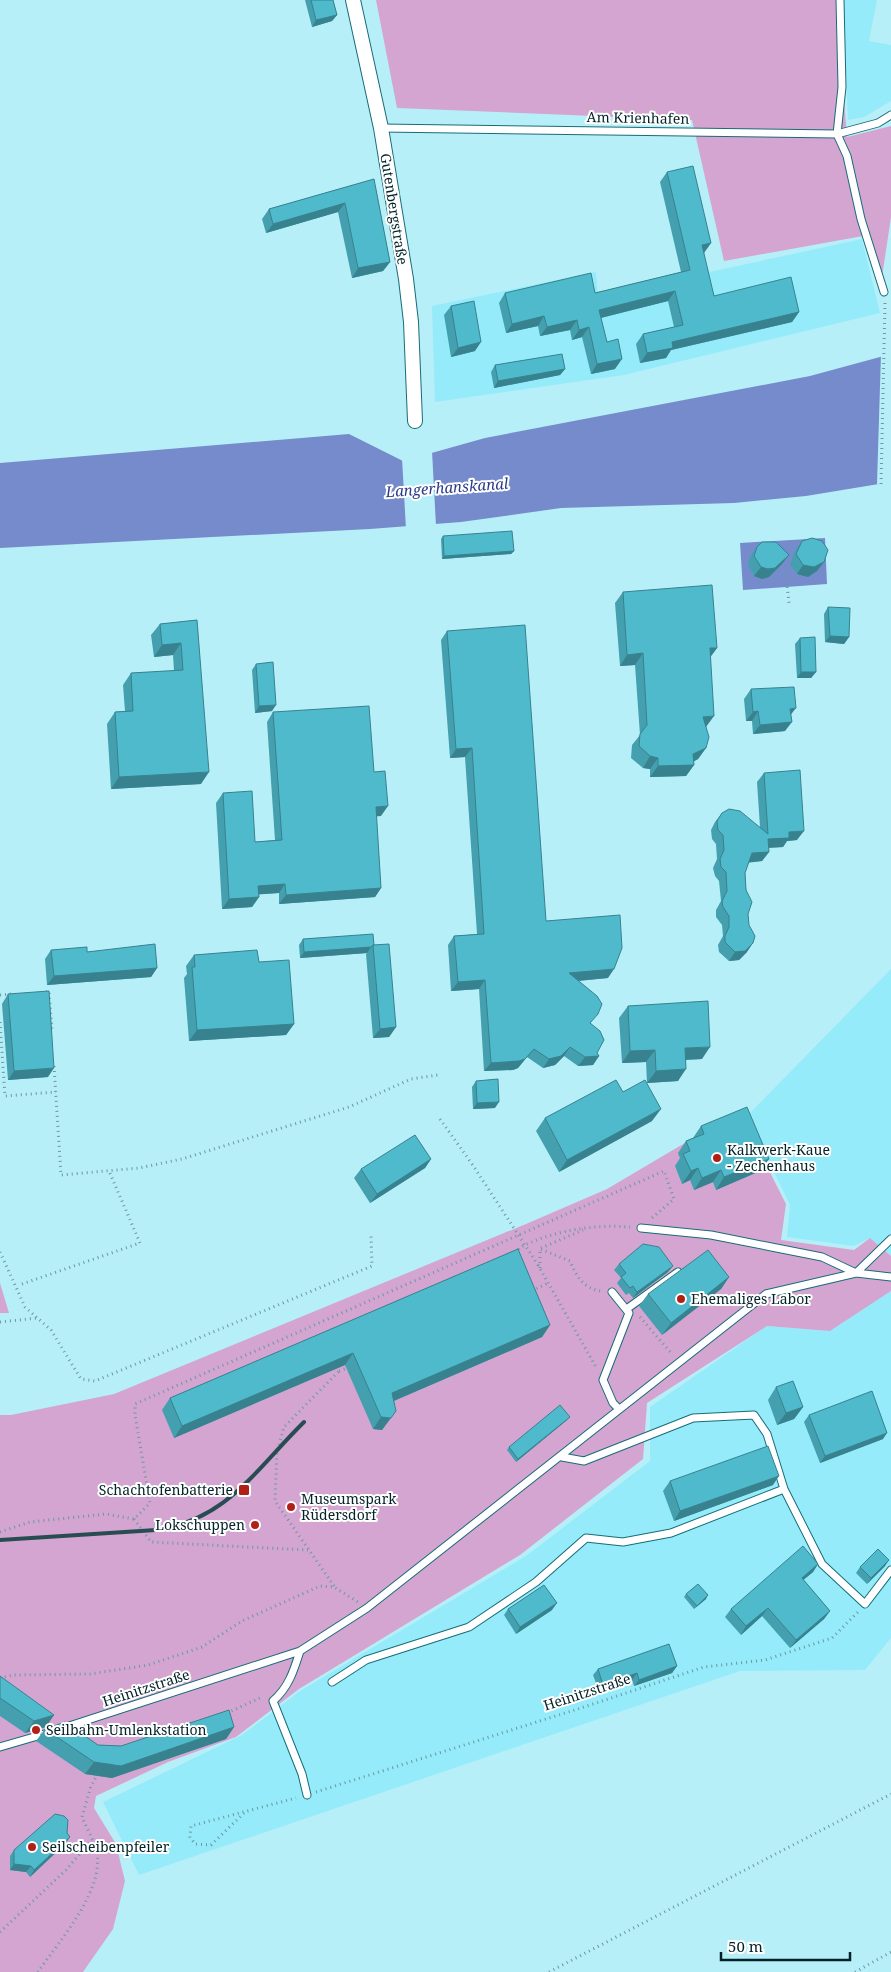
<svg xmlns="http://www.w3.org/2000/svg" width="891" height="1972" font-family="'Noto Serif',serif">
  <rect width="100%" height="100%" fill="#b7eff8"/>
  <path fill="#95ebfa" d="M 843,0 L 877,0 L 869,41 L 891,45 L 891,101 L 864,117 L 848,120 Z
    M 862,239 L 880,313 L 624,375 L 435,402 L 432,306 L 596,272 L 598,296 Z
    M 891,969 L 891,1256 L 870,1238 L 854,1246 L 787,1237 L 790,1205 L 747,1116 Z
    M 891,1291 L 891,1638 L 865,1670 L 740,1671 L 139,1875 L 103,1802 L 242,1735 L 300,1691 L 526,1556 L 650,1461 L 650,1407 L 767,1326 L 830,1331 Z"/>
  <path fill="#d4a5d0" d="M 376,0 L 836,0 L 847,137 L 891,126 L 891,217 L 882,277 L 863,236 L 724,261 L 692,120 L 397,108 Z
    M 739,1111 L 786,1204 L 781,1240 L 854,1250 L 870,1238 L 891,1256 L 891,1291 L 830,1331 L 767,1326 L 647,1403 L 643,1459 L 520,1555 L 299,1689 L 236,1737 L 168,1762 L 96,1796 L 94,1808 L 116,1844 L 125,1881 L 113,1929 L 83,1972 L 0,1972 L 0,1415 L 11,1415 L 114,1394 L 526,1224 L 607,1189 Z
    M 0,1283 L 9,1313 L 0,1313 Z"/>
  <path fill="#768bcb" d="M 891,354 L 891,482 L 806,496 L 734,503 L 561,508 L 461,522 L 370,529 L 0,548 L 0,463 L 349,434 L 403,461 L 485,438 L 810,376 Z
    M 825,538 L 827,584 L 743,590 L 740,543 Z"/>
  <path fill="#b7eff8" d="M 891,351 L 891,484 L 877,484 L 881,354 Z
    M 432,451 L 436,526 L 406,529 L 402,458 Z"/>
  <g fill="none" stroke-linecap="round" stroke-linejoin="round">
    <defs>
      <path id="service" d="M 840,0 L 842,87 L 837,134 L 847,156 L 861,219 L 884,292
        M 381,128 L 837,134 L 878,123 L 891,115
        M 641,1228 L 711,1235 L 822,1257 L 856,1273
        M 856,1273 L 891,1239
        M 612,1292 L 629,1313 L 603,1380 L 613,1403 L 619,1409
        M 628,1308 L 678,1272
        M 562,1457 L 584,1461 L 693,1418 L 754,1415 L 767,1434 L 784,1489 L 822,1564 L 865,1604 L 891,1570
        M 300,1651 C 294,1670 289,1687 273,1701 L 302,1774 L 307,1795
        M 332,1682 L 366,1660 L 469,1627 L 536,1582 L 586,1538 L 623,1542 L 671,1533 L 784,1489
        M 63,1728 L 300,1651 L 367,1608 L 766,1294 L 856,1273 L 891,1277
        M 0,1747 L 48,1733"/>
      <path id="minor" d="M 353,0 L 381,128 L 406,279 L 411,322 L 415,421"/>
    </defs>
    <use href="#service" stroke="#176c78" stroke-width="9"/>
    <use href="#minor" stroke="#176c78" stroke-width="16"/>
    <path stroke="#6a99a0" stroke-width="3" stroke-dasharray="1 4" stroke-linecap="butt" d="M 881,484 L 885,303
      M 785,567 L 789,603
      M 46,992 L 49,991 L 52,1030
      M 0,995 L 12,994
      M 0,1022 L 5,1096 L 56,1092
      M 54,1066 L 61,1175 L 139,1168 L 182,1159 L 349,1107 L 411,1079 L 438,1075
      M 440,1119 L 472,1164
      M 541,1248 L 583,1230
      M 0,1252 L 25,1307 L 51,1330 L 81,1379 L 95,1381 L 372,1266 L 371,1236
      M 517,1254 L 519,1248 C 552,1231 592,1224 630,1227
      M 538,1265 L 596,1367
      M 540,1268 L 540,1249 L 570,1261 C 576,1276 584,1289 601,1291
      M 22,1284 L 140,1243 L 109,1171
      M 532,1291 L 548,1283
      M 640,1317 L 672,1354
      M 0,1322 L 38,1318
      M 134,1519 L 151,1542 L 308,1550
      M 0,1532 L 30,1522 L 106,1514 L 134,1519 L 150,1503 L 135,1415 L 135,1404 L 664,1171 L 674,1199 L 652,1218
      M 334,1586 L 275,1501 L 277,1452 L 284,1427 L 339,1371
      M 0,1678 L 13,1675 L 90,1674 L 148,1665 L 202,1647 L 242,1621 L 320,1586 L 334,1587 L 358,1602
      M 227,1713 L 262,1697
      M 316,1792 L 584,1707 L 704,1667 L 765,1660 L 832,1638 L 858,1612
      M 244,1813 L 211,1845 L 195,1844 L 190,1837 L 191,1826 L 296,1798
      M 0,1932 L 66,1870 L 92,1840
      M 38,1972 C 59,1941 107,1888 96,1849 C 93,1838 86,1827 82,1817 L 91,1786 L 98,1774
      M 549,1972 L 891,1794
      M 855,1972 L 891,1952"/>
    <use href="#service" stroke="#fff" stroke-width="7"/>
    <use href="#minor" stroke="#fff" stroke-width="14"/>
    <path stroke="#274d53" stroke-width="4" d="M 0,1540 L 156,1530 C 227,1520 256,1469 304,1422"/>
    <path stroke="#6a99a0" stroke-width="3" stroke-dasharray="1 4" stroke-linecap="butt" d="M 472,1164 L 538,1265
      M 339,1371 L 350,1367
      M 32,1728 L 44,1736"/>
  </g>
  <path fill="#44a0af" d="M 305,0 L 333,0 L 337,15 L 332,21 L 312,27 Z
    M 667,172 L 711,243 L 703,253 L 714,296 L 799,312 L 792,322 L 671,350 L 666,358 L 640,363 L 636,344 L 643,334 L 674,327 L 668,301 L 601,318 L 607,342 L 615,369 L 591,374 L 582,337 L 572,340 L 570,330 L 540,336 L 538,326 L 506,333 L 499,303 L 505,293 L 595,293 L 681,272 L 660,182 Z
    M 374,179 L 390,262 L 383,271 L 352,278 L 338,212 L 266,233 L 262,219 L 269,209 Z
    M 451,306 L 475,351 L 451,357 L 444,315 Z
    M 495,365 L 565,369 L 560,375 L 494,388 L 491,372 Z
    M 443,536 L 514,551 L 511,554 L 442,559 L 441,539 Z
    M 802,541 L 824,562 L 817,571 L 808,577 L 797,574 L 790,564 L 795,551 Z
    M 757,547 L 782,564 L 769,577 L 762,579 L 754,576 L 748,565 L 750,557 Z
    M 623,592 L 717,648 L 710,657 L 706,727 L 706,748 L 698,759 L 693,762 L 694,765 L 686,776 L 650,777 L 650,769 L 643,768 L 631,758 L 632,745 L 640,735 L 635,665 L 620,666 L 615,603 Z
    M 828,607 L 849,637 L 844,644 L 825,642 L 824,614 Z
    M 197,620 L 201,784 L 111,789 L 107,724 L 115,712 L 125,711 L 123,685 L 131,673 L 174,671 L 173,655 L 154,657 L 151,635 L 160,624 Z
    M 447,631 L 546,921 L 608,978 L 579,981 L 591,1024 L 597,1053 L 599,1056 L 593,1065 L 578,1066 L 564,1056 L 555,1065 L 543,1068 L 527,1057 L 518,1068 L 513,1070 L 484,1071 L 479,989 L 451,991 L 448,945 L 454,936 L 477,934 L 465,757 L 450,758 L 441,640 Z
    M 800,638 L 816,672 L 811,678 L 797,678 L 795,644 Z
    M 256,664 L 272,711 L 255,713 L 252,670 Z
    M 751,689 L 791,715 L 785,731 L 753,734 L 752,721 L 746,721 L 744,699 Z
    M 273,712 L 374,772 L 381,816 L 376,816 L 381,888 L 375,897 L 279,904 L 279,893 L 259,894 L 259,897 L 252,907 L 222,909 L 216,803 L 223,793 L 255,842 L 275,840 L 267,722 Z
    M 764,773 L 797,840 L 787,841 L 783,847 L 768,848 L 769,852 L 762,861 L 749,862 L 745,873 L 748,914 L 747,952 L 739,960 L 729,961 L 719,952 L 718,945 L 723,936 L 722,925 L 716,917 L 716,910 L 721,901 L 719,881 L 715,876 L 713,868 L 717,859 L 716,844 L 712,839 L 711,830 L 715,822 L 722,813 L 760,827 L 757,782 Z
    M 303,939 L 374,945 L 396,1027 L 389,1037 L 373,1038 L 366,954 L 367,953 L 300,958 L 299,945 Z
    M 51,950 L 87,952 L 157,968 L 151,977 L 47,985 L 45,959 Z
    M 194,955 L 259,962 L 294,1024 L 286,1035 L 189,1041 L 184,978 L 187,974 L 186,966 Z
    M 8,994 L 48,1077 L 8,1080 L 2,1004 Z
    M 628,1006 L 702,1059 L 686,1060 L 678,1081 L 647,1083 L 646,1062 L 622,1063 L 619,1018 Z
    M 476,1081 L 495,1108 L 473,1109 L 472,1087 Z
    M 545,1118 L 652,1121 L 559,1172 L 536,1131 Z
    M 701,1126 L 760,1171 L 716,1190 L 713,1182 L 694,1190 L 690,1180 L 682,1184 L 675,1166 L 680,1158 L 678,1153 L 686,1141 L 693,1138 Z
    M 431,1159 L 425,1168 L 370,1203 L 354,1178 L 361,1169 Z
    M 518,1249 L 550,1325 L 542,1337 L 394,1401 L 382,1430 L 373,1429 L 345,1365 L 174,1438 L 162,1410 L 170,1398 Z
    M 619,1264 L 668,1272 L 633,1298 L 629,1293 L 626,1295 L 617,1283 L 621,1278 L 614,1270 Z
    M 729,1277 L 721,1289 L 662,1335 L 639,1306 L 648,1294 Z
    M 776,1387 L 803,1407 L 794,1419 L 777,1425 L 768,1400 Z
    M 809,1415 L 883,1439 L 820,1463 L 804,1422 Z
    M 567,1420 L 516,1462 L 507,1450 L 509,1447 Z
    M 670,1481 L 773,1485 L 674,1521 L 663,1491 Z
    M 818,1564 L 813,1572 L 803,1580 L 830,1611 L 824,1619 L 790,1648 L 762,1616 L 741,1635 L 725,1617 L 731,1609 Z
    M 885,1566 L 867,1584 L 856,1573 L 860,1567 Z
    M 686,1594 L 706,1599 L 694,1609 L 684,1597 Z
    M 508,1609 L 552,1610 L 516,1634 L 504,1615 Z
    M 677,1666 L 672,1673 L 634,1686 L 632,1680 L 599,1691 L 593,1675 L 598,1669 Z
    M 0,1676 L 46,1727 L 25,1733 L 0,1716 Z
    M 234,1727 L 226,1739 L 112,1778 L 85,1774 L 36,1741 L 45,1729 L 98,1745 L 121,1746 Z
    M 66,1843 L 30,1877 L 26,1872 L 10,1870 L 10,1856 L 14,1850 Z"/>
  <path fill="#37828e" d="M 337,15 L 332,21 L 312,27 L 316,20 Z
    M 345,203 L 338,212 L 266,233 L 273,224 Z
    M 711,243 L 704,253 L 695,255 L 702,245 Z
    M 390,262 L 383,271 L 352,278 L 358,268 Z
    M 675,291 L 668,301 L 592,320 L 599,310 Z
    M 799,312 L 792,322 L 671,350 L 666,358 L 640,363 L 647,353 L 672,342 Z
    M 544,316 L 538,326 L 506,333 L 512,324 Z
    M 577,320 L 570,330 L 540,336 L 547,327 Z
    M 589,327 L 582,337 L 572,340 L 579,330 Z
    M 481,342 L 475,351 L 451,357 L 458,348 Z
    M 622,359 L 615,369 L 591,374 L 597,364 Z
    M 565,369 L 560,375 L 494,388 L 498,381 Z
    M 514,551 L 511,554 L 442,559 L 444,556 Z
    M 789,555 L 782,564 L 769,577 L 762,579 L 754,576 L 761,567 Z
    M 824,562 L 817,571 L 808,577 L 797,574 L 803,565 Z
    M 830,636 L 849,637 L 844,644 L 825,642 Z
    M 181,643 L 173,655 L 154,657 L 162,645 Z
    M 710,648 L 717,648 L 709,659 Z
    M 643,653 L 635,665 L 620,666 L 627,655 Z
    M 801,672 L 816,672 L 811,678 L 797,678 Z
    M 276,705 L 272,711 L 255,713 L 259,706 Z
    M 796,708 L 789,717 L 790,709 Z
    M 758,711 L 752,721 L 746,721 L 753,712 Z
    M 714,716 L 706,727 L 695,728 L 703,717 Z
    M 792,722 L 785,731 L 753,734 L 760,725 Z
    M 472,748 L 465,757 L 450,758 L 456,749 Z
    M 706,748 L 698,759 L 686,765 L 694,765 L 686,776 L 650,777 L 658,766 L 693,754 Z
    M 650,756 L 658,758 L 650,769 L 643,768 Z
    M 209,772 L 201,784 L 111,789 L 119,777 Z
    M 388,806 L 381,816 L 369,817 L 376,807 Z
    M 804,831 L 797,840 L 787,841 L 783,847 L 762,848 L 768,839 L 789,832 Z
    M 769,852 L 762,861 L 746,863 L 752,853 Z
    M 285,884 L 279,893 L 252,895 L 258,886 Z
    M 381,888 L 375,897 L 279,904 L 286,895 Z
    M 259,897 L 252,907 L 222,909 L 229,899 Z
    M 753,943 L 747,952 L 739,960 L 729,961 L 735,952 Z
    M 371,947 L 367,953 L 300,958 L 304,952 Z
    M 157,968 L 151,977 L 47,985 L 54,976 Z
    M 614,969 L 608,978 L 563,982 L 569,973 Z
    M 485,980 L 479,989 L 451,991 L 458,982 Z
    M 294,1024 L 286,1035 L 189,1041 L 197,1030 Z
    M 396,1027 L 389,1037 L 373,1038 L 380,1029 Z
    M 570,1047 L 564,1056 L 555,1065 L 543,1068 L 549,1059 Z
    M 710,1047 L 702,1059 L 677,1060 L 685,1048 Z
    M 534,1049 L 527,1057 L 518,1068 L 513,1070 L 484,1071 L 491,1063 Z
    M 655,1050 L 646,1062 L 622,1063 L 630,1051 Z
    M 599,1056 L 593,1065 L 578,1066 L 585,1057 Z
    M 54,1068 L 48,1077 L 8,1080 L 14,1071 Z
    M 686,1069 L 678,1081 L 647,1083 L 656,1071 Z
    M 499,1102 L 495,1108 L 473,1109 L 477,1103 Z
    M 661,1109 L 652,1121 L 559,1172 L 567,1160 Z
    M 431,1159 L 425,1168 L 370,1203 L 377,1194 Z
    M 769,1159 L 760,1171 L 716,1190 L 724,1177 Z
    M 698,1168 L 690,1180 L 682,1184 L 691,1171 Z
    M 721,1170 L 713,1182 L 694,1190 L 702,1178 Z
    M 673,1266 L 668,1272 L 633,1298 L 637,1292 Z
    M 729,1277 L 721,1289 L 662,1335 L 671,1323 Z
    M 550,1325 L 542,1337 L 384,1405 L 392,1393 Z
    M 353,1353 L 345,1365 L 174,1438 L 182,1426 Z
    M 803,1407 L 794,1419 L 777,1425 L 786,1413 Z
    M 381,1417 L 391,1418 L 382,1430 L 373,1429 Z
    M 570,1417 L 567,1420 L 516,1462 L 518,1459 Z
    M 887,1433 L 883,1439 L 820,1463 L 825,1456 Z
    M 779,1476 L 773,1485 L 674,1521 L 680,1511 Z
    M 889,1560 L 885,1566 L 867,1584 L 871,1578 Z
    M 818,1564 L 813,1572 L 796,1586 L 802,1578 Z
    M 708,1595 L 706,1599 L 694,1609 Z
    M 557,1603 L 552,1610 L 516,1634 L 520,1627 Z
    M 768,1608 L 762,1616 L 741,1635 L 746,1626 Z
    M 830,1611 L 824,1619 L 790,1648 L 796,1640 Z
    M 677,1666 L 672,1673 L 634,1686 L 639,1680 Z
    M 637,1673 L 632,1680 L 599,1691 L 603,1685 Z
    M 54,1715 L 46,1727 L 25,1733 L 34,1721 Z
    M 234,1727 L 226,1739 L 112,1778 L 85,1774 L 94,1762 Z
    M 70,1837 L 66,1843 L 30,1877 L 34,1870 Z
    M 14,1864 L 31,1866 L 26,1872 L 10,1870 Z"/>
  <path fill="#4fbacb" stroke="#37828e" d="M 311,0 L 333,0 L 337,15 L 316,20 Z
    M 693,166 L 711,243 L 702,245 L 714,296 L 791,277 L 799,312 L 672,342 L 673,348 L 647,353 L 643,334 L 683,325 L 675,291 L 599,310 L 607,342 L 618,339 L 622,359 L 597,364 L 589,327 L 579,330 L 577,320 L 547,327 L 544,316 L 512,324 L 505,293 L 591,273 L 595,293 L 690,270 L 667,172 Z
    M 374,179 L 390,262 L 358,268 L 345,203 L 273,224 L 269,209 Z
    M 474,301 L 481,342 L 458,348 L 451,306 Z
    M 562,354 L 565,369 L 498,381 L 495,365 Z
    M 512,531 L 514,551 L 444,556 L 443,536 Z
    M 812,538 L 822,541 L 828,550 L 824,562 L 814,567 L 803,565 L 796,554 L 802,541 Z
    M 762,542 L 776,542 L 789,555 L 775,568 L 768,569 L 761,567 L 754,556 L 757,547 Z
    M 712,585 L 717,648 L 710,648 L 714,716 L 703,717 L 709,737 L 706,748 L 693,754 L 694,765 L 658,766 L 658,758 L 650,756 L 639,746 L 640,734 L 647,725 L 643,653 L 627,655 L 623,592 Z
    M 828,607 L 850,608 L 849,637 L 830,636 Z
    M 197,620 L 209,772 L 119,777 L 115,712 L 133,711 L 131,673 L 183,670 L 181,643 L 162,645 L 160,624 Z
    M 525,625 L 546,921 L 620,915 L 622,948 L 614,969 L 569,973 L 597,996 L 602,1004 L 598,1014 L 590,1023 L 600,1031 L 604,1040 L 597,1053 L 599,1056 L 585,1057 L 570,1047 L 561,1056 L 549,1059 L 534,1049 L 525,1059 L 519,1061 L 491,1063 L 485,980 L 458,982 L 454,936 L 484,934 L 472,748 L 456,749 L 447,631 Z
    M 815,637 L 816,672 L 801,672 L 800,638 Z
    M 273,662 L 276,705 L 259,706 L 256,664 Z
    M 794,687 L 796,708 L 790,709 L 792,722 L 760,725 L 758,711 L 753,712 L 751,689 Z
    M 369,706 L 374,772 L 385,771 L 388,806 L 376,807 L 381,888 L 286,895 L 285,884 L 258,886 L 259,897 L 229,899 L 223,793 L 252,791 L 255,842 L 282,840 L 273,712 Z
    M 800,770 L 804,831 L 789,832 L 789,838 L 768,839 L 769,852 L 752,853 L 745,873 L 746,890 L 752,902 L 748,914 L 749,925 L 755,936 L 753,943 L 745,951 L 735,952 L 725,942 L 725,936 L 729,927 L 729,916 L 723,907 L 722,901 L 727,891 L 726,872 L 721,867 L 720,859 L 724,850 L 723,835 L 718,830 L 717,821 L 722,813 L 729,809 L 740,811 L 768,834 L 764,773 Z
    M 373,934 L 374,945 L 373,945 L 371,947 L 304,952 L 303,939 Z
    M 155,944 L 157,968 L 54,976 L 51,950 L 87,947 L 87,952 Z
    M 389,944 L 396,1027 L 380,1029 L 373,945 Z
    M 257,950 L 259,962 L 289,960 L 294,1024 L 197,1030 L 192,967 L 195,967 L 194,955 Z
    M 49,991 L 54,1068 L 14,1071 L 8,994 Z
    M 708,1001 L 710,1047 L 685,1048 L 686,1069 L 656,1071 L 655,1050 L 630,1051 L 628,1006 Z
    M 498,1079 L 499,1102 L 477,1103 L 476,1081 Z
    M 616,1080 L 623,1092 L 645,1080 L 661,1109 L 567,1160 L 545,1118 Z
    M 747,1107 L 769,1159 L 724,1177 L 721,1170 L 702,1178 L 698,1168 L 691,1171 L 683,1154 L 690,1151 L 686,1141 L 704,1134 L 701,1126 Z
    M 415,1135 L 431,1159 L 377,1194 L 361,1169 Z
    M 643,1244 L 659,1247 L 673,1266 L 637,1292 L 633,1286 L 630,1288 L 621,1277 L 626,1273 L 619,1264 Z
    M 518,1249 L 550,1325 L 392,1393 L 396,1411 L 391,1418 L 381,1417 L 353,1353 L 182,1426 L 170,1398 Z
    M 708,1250 L 729,1277 L 671,1323 L 648,1294 Z
    M 793,1381 L 803,1407 L 786,1413 L 776,1387 Z
    M 872,1391 L 887,1433 L 825,1456 L 809,1415 Z
    M 560,1405 L 570,1417 L 518,1459 L 509,1447 Z
    M 768,1446 L 779,1476 L 680,1511 L 670,1481 Z
    M 803,1546 L 818,1564 L 802,1578 L 830,1611 L 796,1640 L 768,1608 L 746,1626 L 731,1609 Z
    M 878,1549 L 889,1560 L 871,1578 L 860,1567 Z
    M 698,1584 L 708,1595 L 697,1606 L 686,1594 Z
    M 544,1585 L 557,1603 L 520,1627 L 508,1609 Z
    M 669,1644 L 677,1666 L 639,1680 L 637,1673 L 603,1685 L 598,1669 Z
    M 0,1676 L 54,1715 L 34,1721 L 0,1698 Z
    M 229,1710 L 234,1727 L 121,1766 L 94,1762 L 45,1729 L 65,1722 L 98,1745 L 121,1746 Z
    M 55,1814 L 64,1816 L 68,1820 L 67,1833 L 70,1837 L 34,1870 L 31,1866 L 14,1864 L 14,1850 Z"/>
  <g fill="#b02016" stroke="#fff" stroke-width="2">
    <circle cx="717" cy="1158" r="5"/>
    <circle cx="681" cy="1299" r="5"/>
    <rect x="238" y="1484" width="12" height="12" rx="2.5"/>
    <circle cx="291" cy="1507" r="5"/>
    <circle cx="255" cy="1525" r="5"/>
    <circle cx="36" cy="1730" r="5"/>
    <circle cx="32" cy="1847" r="5"/>
  </g>
  <g text-anchor="middle" stroke-width="4" stroke-linejoin="round" paint-order="stroke">
    <g font-size="14" fill="#022328" stroke="#fff">
      <text transform="translate(638 118) rotate(1)" y="5">Am Krienhafen</text>
      <text transform="translate(394 209) rotate(81)" y="5">Gutenbergstraße</text>
      <text transform="translate(146 1688) rotate(-18)" y="5">Heinitzstraße</text>
      <text transform="translate(587 1692) rotate(-18)" y="5">Heinitzstraße</text>
    </g>
    <g font-size="14" fill="#022328" stroke="#fff" text-anchor="start">
      <text x="727" y="1155">Kalkwerk-Kaue<tspan x="727" dy="16">- Zechenhaus</tspan></text>
      <text x="691" y="1304">Ehemaliges Labor</text>
      <text x="233" y="1495" text-anchor="end">Schachtofenbatterie</text>
      <text x="301" y="1504">Museumspark<tspan x="301" dy="16">Rüdersdorf</tspan></text>
      <text x="245" y="1530" text-anchor="end">Lokschuppen</text>
      <text x="46" y="1735">Seilbahn-Umlenkstation</text>
      <text x="42" y="1852">Seilscheibenpfeiler</text>
    </g>
    <g font-size="15" font-style="italic" fill="#293b87" stroke="#fff">
      <text transform="translate(447 488) rotate(-4)" y="5">Langerhanskanal</text>
    </g>
  </g>
  <path d="M721 1952v8h129v-8" fill="none" stroke="#022328" stroke-width="2.5"/>
  <text x="728" y="1952" font-size="15" fill="#022328" stroke="#ffffff" stroke-width="4" paint-order="stroke">50 m</text>
</svg>
